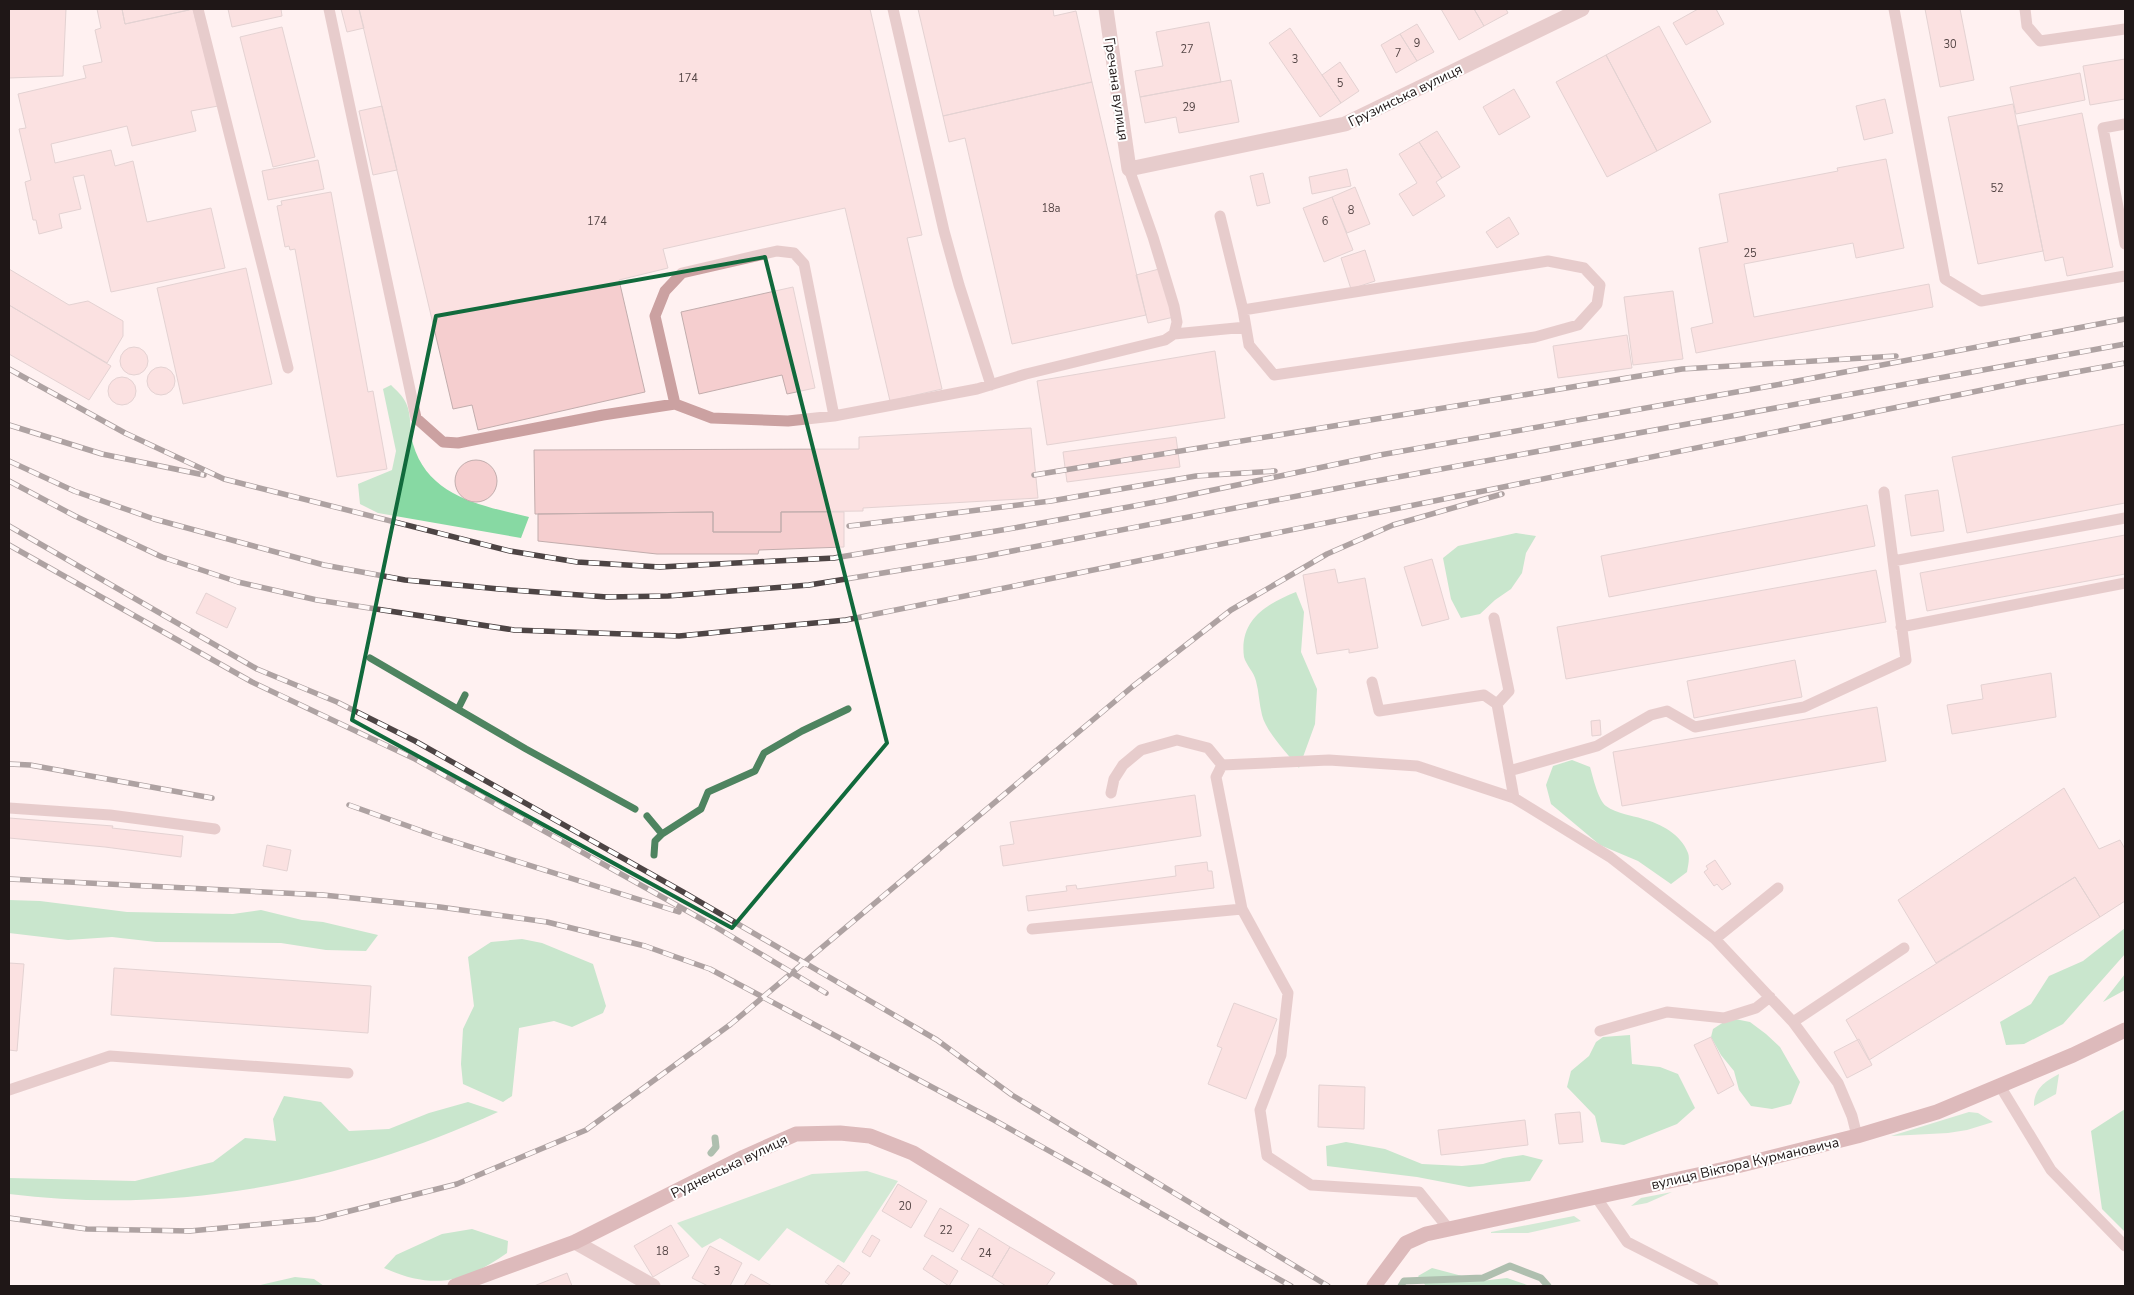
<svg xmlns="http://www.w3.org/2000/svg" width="2134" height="1295" font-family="'Nunito Sans',sans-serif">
  <rect width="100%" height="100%" fill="#fff1f1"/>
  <path fill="#9de1b4" d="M 2059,1074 L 2056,1094 L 2034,1106 C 2034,1089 2044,1082 2059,1074 Z
    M 1969,1112 L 1978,1113 L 1993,1122 L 1967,1130 L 1948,1133 L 1891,1136 Z
    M 867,1171 L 898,1181 L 844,1263 L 787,1228 L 759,1261 L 720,1238 L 702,1248 L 677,1223 L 812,1174 Z
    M 1672,1192 L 1647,1203 L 1631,1206 L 1641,1198 Z
    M 1574,1216 L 1581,1221 L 1528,1233 L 1491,1233 L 1491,1232 Z"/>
  <path fill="#87d9a3" d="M 391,385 C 396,390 403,396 406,403 C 412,415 409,431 413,444 C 428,497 483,506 529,517 L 521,538 L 378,513 L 360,504 L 358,484 L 392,470 L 396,451 L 383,389 Z
    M 1516,533 L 1536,536 L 1526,553 L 1522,573 L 1511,589 L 1495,600 L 1480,614 L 1461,618 L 1451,599 L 1443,558 L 1458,546 Z
    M 1296,592 L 1304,612 L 1301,652 L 1317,689 L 1315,724 L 1299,768 C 1288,754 1266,732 1262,715 C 1259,703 1259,692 1256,681 C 1254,672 1246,665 1244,657 C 1239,620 1266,604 1296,592 Z
    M 1572,760 L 1590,767 C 1593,777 1598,800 1606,806 C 1617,814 1631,815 1643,819 C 1661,824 1681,834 1688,853 C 1690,858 1688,866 1687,872 L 1671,884 L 1638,861 L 1600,845 L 1551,804 L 1546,785 L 1553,766 Z
    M 9,900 L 40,901 L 127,912 L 233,914 L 261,910 L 302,920 L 323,922 L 378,935 L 366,951 L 326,950 L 281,943 L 156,942 L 112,937 L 68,940 L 9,933 Z
    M 2125,928 L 2125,954 L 2063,1024 L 2024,1044 L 2006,1045 L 2000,1022 L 2031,1004 L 2049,976 L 2083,961 Z
    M 522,939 L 542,943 L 593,964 L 606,1006 L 603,1013 L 572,1027 L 554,1021 L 519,1028 L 512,1096 L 503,1102 L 463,1084 L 461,1064 L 463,1029 L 474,1006 L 468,957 L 491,942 Z
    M 2125,974 L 2125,990 L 2103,1002 Z
    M 1730,1018 L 1750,1022 L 1766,1034 L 1780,1047 L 1800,1082 L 1791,1104 L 1772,1109 L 1751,1106 L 1739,1090 L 1734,1071 L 1721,1055 L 1711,1037 L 1713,1029 Z
    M 1630,1035 L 1632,1064 L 1660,1067 L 1678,1074 L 1695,1108 L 1677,1124 L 1624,1145 L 1601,1142 L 1595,1116 L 1567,1087 L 1571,1071 L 1589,1056 L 1596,1042 L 1603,1037 Z
    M 284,1096 L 321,1102 L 349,1131 L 389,1129 L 429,1113 L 468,1102 L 498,1112 C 342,1183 179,1215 9,1194 L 9,1178 L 135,1181 L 213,1162 L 245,1138 L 276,1141 L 273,1119 Z
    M 2125,1109 L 2125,1232 L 2102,1209 L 2091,1131 Z
    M 1346,1142 L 1385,1149 L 1422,1164 L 1462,1166 L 1483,1164 L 1503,1158 L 1523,1155 L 1543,1160 L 1530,1181 L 1469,1187 L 1417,1177 L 1327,1166 L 1326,1146 Z
    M 472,1229 L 508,1241 L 507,1253 C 464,1283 433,1290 384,1268 L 396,1255 L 442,1234 Z
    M 1432,1268 L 1481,1281 L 1507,1278 L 1530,1286 L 1426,1286 L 1418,1276 Z
    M 295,1277 L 314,1279 L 324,1286 L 256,1286 Z"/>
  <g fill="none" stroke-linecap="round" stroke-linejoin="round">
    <path stroke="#4e8460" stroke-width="7" d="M 370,658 L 526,749 L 635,809
      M 458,709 L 465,695
      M 647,816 L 662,834
      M 654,855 L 655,841 L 662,834 L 701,809 L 708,792 L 755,771 L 764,753 L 802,731 L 848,709
      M 711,1153 L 716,1147 L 715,1138
      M 1401,1286 L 1404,1281 L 1483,1278 L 1510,1266 L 1541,1278 L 1548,1286"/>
  </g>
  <path fill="#f5cecf" stroke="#c2adad" d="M 9,9 L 66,9 L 63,76 L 9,78 Z
    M 97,9 L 122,9 L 125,24 L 193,9 L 218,106 L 191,111 L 196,131 L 132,146 L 127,126 L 51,144 L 55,163 L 111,150 L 115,166 L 133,161 L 147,222 L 211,208 L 225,268 L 111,292 L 84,175 L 73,177 L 81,209 L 59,214 L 62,228 L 39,234 L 36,220 L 33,220 L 25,182 L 31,180 L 19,129 L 26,128 L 18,94 L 86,78 L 83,66 L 102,62 L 95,30 L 101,28 Z
    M 122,9 L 189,9 L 189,10 L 125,24 Z
    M 228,9 L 281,9 L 282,16 L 232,27 Z
    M 341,9 L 359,9 L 364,28 L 347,32 Z
    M 359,9 L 870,9 L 922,235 L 907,238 L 942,389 L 890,401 L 845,208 L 663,249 L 668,268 L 619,280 L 645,392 L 478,430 L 472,405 L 453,409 Z
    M 918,9 L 1053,9 L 1054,16 L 1076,11 L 1092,82 L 943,116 Z
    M 1441,9 L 1474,9 L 1484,26 L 1459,40 Z
    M 1474,9 L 1506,9 L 1508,13 L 1484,26 Z
    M 1698,9 L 1716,9 L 1724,24 L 1686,45 L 1673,23 Z
    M 1925,9 L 1960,9 L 1974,80 L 1940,87 Z
    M 1209,22 L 1221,82 L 1140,97 L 1135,71 L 1163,66 L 1156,32 Z
    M 1417,24 L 1434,52 L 1417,61 L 1400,34 Z
    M 1659,26 L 1711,122 L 1657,151 L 1606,55 Z
    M 282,27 L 315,157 L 273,167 L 240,37 Z
    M 1290,28 L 1341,103 L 1320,117 L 1269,43 Z
    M 1400,34 L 1417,61 L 1396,73 L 1381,45 Z
    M 1606,55 L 1657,151 L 1607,177 L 1556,82 Z
    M 2125,59 L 2125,99 L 2090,105 L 2083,66 Z
    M 1340,62 L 1359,91 L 1341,103 L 1322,75 Z
    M 2080,73 L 2085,100 L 2016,114 L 2010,87 Z
    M 1231,80 L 1239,122 L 1179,133 L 1176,117 L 1145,123 L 1140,97 Z
    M 1092,82 L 1146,315 L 1012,344 L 965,138 L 949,142 L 943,116 Z
    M 1514,89 L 1530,117 L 1499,135 L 1483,107 Z
    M 1885,99 L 1893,133 L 1864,140 L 1856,106 Z
    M 2013,104 L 2043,251 L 1978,264 L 1948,117 Z
    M 382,106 L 397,170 L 373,175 L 359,111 Z
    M 2082,113 L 2113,267 L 2067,276 L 2063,257 L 2045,261 L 2018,126 Z
    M 1437,131 L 1460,167 L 1442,178 L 1419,142 Z
    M 1419,142 L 1442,178 L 1436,182 L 1445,196 L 1413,216 L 1399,194 L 1417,183 L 1399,154 Z
    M 1886,159 L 1904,248 L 1856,258 L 1853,243 L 1744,264 L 1754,317 L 1929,284 L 1933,307 L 1696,353 L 1691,328 L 1713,323 L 1699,248 L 1728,242 L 1719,194 L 1838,171 L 1837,168 Z
    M 318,160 L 324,189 L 268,200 L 262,171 Z
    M 1347,169 L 1351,186 L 1312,194 L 1309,177 Z
    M 1263,173 L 1270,203 L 1257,206 L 1250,176 Z
    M 1355,187 L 1370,224 L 1347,233 L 1332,197 Z
    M 331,192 L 368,392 L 373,391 L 387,469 L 337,477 L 295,249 L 290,250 L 289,246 L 285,247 L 277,206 L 282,205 L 281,201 Z
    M 1332,197 L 1353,250 L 1324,262 L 1303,208 Z
    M 1509,217 L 1519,234 L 1497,248 L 1486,232 Z
    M 1365,250 L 1375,281 L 1351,289 L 1341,258 Z
    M 246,268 L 272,384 L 183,404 L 157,288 Z
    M 1163,268 L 1174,317 L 1148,323 L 1136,275 Z
    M 9,269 L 69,305 L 88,301 L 123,321 L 123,336 L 107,363 L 9,305 Z
    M 793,287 L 815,388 L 787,394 L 782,375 L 699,394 L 681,312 Z
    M 1673,291 L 1683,359 L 1633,365 L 1624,297 Z
    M 9,305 L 111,366 L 89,400 L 9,354 Z
    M 1627,335 L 1632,368 L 1558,378 L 1553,346 Z
    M120 361a14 14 0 1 1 28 0a14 14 0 1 1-28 0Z
    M 1215,351 L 1225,418 L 1047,445 L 1037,381 Z
    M147 381a14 14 0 1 1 28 0a14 14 0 1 1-28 0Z
    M108 391a14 14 0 1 1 28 0a14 14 0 1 1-28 0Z
    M 2125,424 L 2125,503 L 1967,533 L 1952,457 Z
    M 1031,428 L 1038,498 L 863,508 L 863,511 L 781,512 L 781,532 L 713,532 L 713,512 L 535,514 L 534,450 L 859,449 L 859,437 Z
    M 1176,437 L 1180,467 L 1067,482 L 1063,452 Z
    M455 481a21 21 0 1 1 42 0a21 21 0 1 1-42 0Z
    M 1938,490 L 1944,531 L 1911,536 L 1905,495 Z
    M 1867,505 L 1875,546 L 1609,597 L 1601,556 Z
    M 713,512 L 713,532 L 781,532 L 781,512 L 844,512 L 844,547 L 759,550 L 758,554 L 657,554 L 538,541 L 538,514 Z
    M 2125,535 L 2125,574 L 1927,611 L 1920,573 Z
    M 1432,559 L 1449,619 L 1422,626 L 1404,567 Z
    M 1335,569 L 1338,583 L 1365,578 L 1378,648 L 1349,653 L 1349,649 L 1317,654 L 1303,575 Z
    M 1876,570 L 1886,622 L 1566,679 L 1557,627 Z
    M 206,593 L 236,608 L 227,628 L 196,613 Z
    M 1795,660 L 1802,697 L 1694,718 L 1687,681 Z
    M 2051,673 L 2056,717 L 1952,734 L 1947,705 L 1983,699 L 1981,685 Z
    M 1877,707 L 1886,761 L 1622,806 L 1613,752 Z
    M 1600,720 L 1601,735 L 1592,736 L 1591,721 Z
    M 2064,788 L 2099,849 L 2120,840 L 2125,849 L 2125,901 L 2100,917 L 2075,877 L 1936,963 L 1898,900 Z
    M 1195,795 L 1201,836 L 1003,866 L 1000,846 L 1014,844 L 1010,822 Z
    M 9,818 L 113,826 L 112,828 L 183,836 L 181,857 L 105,847 L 9,838 Z
    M 267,845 L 291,850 L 287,871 L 263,866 Z
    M 1715,860 L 1731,884 L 1722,890 L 1717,884 L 1714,886 L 1704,872 L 1708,869 L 1706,866 Z
    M 1207,862 L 1208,871 L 1212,871 L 1214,888 L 1028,911 L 1026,896 L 1067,891 L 1066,886 L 1076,885 L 1077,889 L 1176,876 L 1175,866 Z
    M 2075,877 L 2100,917 L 1869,1060 L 1846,1020 Z
    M 9,963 L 24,964 L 17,1051 L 9,1050 Z
    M 114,968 L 371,986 L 368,1033 L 111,1015 Z
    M 1234,1003 L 1277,1019 L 1246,1099 L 1208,1084 L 1222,1048 L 1217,1046 Z
    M 1711,1037 L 1734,1085 L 1718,1094 L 1694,1045 Z
    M 1859,1039 L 1872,1065 L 1847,1078 L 1834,1052 Z
    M 1319,1085 L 1365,1087 L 1364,1129 L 1318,1127 Z
    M 1580,1112 L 1583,1142 L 1559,1144 L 1555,1114 Z
    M 1525,1120 L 1528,1145 L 1441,1155 L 1438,1130 Z
    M 898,1184 L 927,1201 L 911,1228 L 882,1211 Z
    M 940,1208 L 969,1225 L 953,1252 L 924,1236 Z
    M 671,1225 L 689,1256 L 653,1277 L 634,1246 Z
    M 979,1228 L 1010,1247 L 992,1277 L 961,1259 Z
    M 872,1235 L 880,1240 L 870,1257 L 862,1252 Z
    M 710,1246 L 742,1263 L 730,1286 L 708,1286 L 692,1278 Z
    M 1010,1247 L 1055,1273 L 1046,1286 L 1006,1286 L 992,1277 Z
    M 932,1255 L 958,1271 L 949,1286 L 923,1269 Z
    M 838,1265 L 850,1273 L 840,1286 L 831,1286 L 825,1282 Z
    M 567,1273 L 572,1286 L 534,1286 Z
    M 751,1274 L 772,1286 L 744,1286 Z"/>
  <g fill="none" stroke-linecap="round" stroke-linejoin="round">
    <path stroke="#cba1a1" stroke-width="11" d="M 198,9 L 288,368
      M 329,9 L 416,418 L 443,442 L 458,443 L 603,415 L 675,404 L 712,418 L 788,421 L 834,416 L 977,389 L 1026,374 L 1165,340 L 1174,334 L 1177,322 L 1174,306 L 1153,237 L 1129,169
      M 893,9 L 944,231 L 959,285 L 991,385
      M 1894,9 L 1945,279 L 1981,301 L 2125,276
      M 2025,9 L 2027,26 L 2040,41 L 2125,29
      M 2125,124 L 2103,128 L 2125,244
      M 1220,216 L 1243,310 L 1249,345 L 1274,375 L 1535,337 L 1578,325 L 1597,304 L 1600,285 L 1584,268 L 1548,261 L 1243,310
      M 1174,334 L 1246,327
      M 675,404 L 655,316 L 665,291 L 682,273 L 777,251 L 794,253 L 804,264 L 834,416
      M 1893,561 L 2125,518
      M 1494,618 L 1509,691 L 1497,704
      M 1901,627 L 2125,583
      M 1372,682 L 1379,711 L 1484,695 L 1497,704 L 1514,798 L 1610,857 L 1715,939 L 1793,1022 L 1838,1083 L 1852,1116 L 1857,1136
      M 1509,771 L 1597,746 L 1651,715 L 1667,711 L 1695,727 L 1804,707 L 1906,660 L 1884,492
      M 1111,793 L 1114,779 L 1123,765 L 1141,750 L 1177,740 L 1208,748 L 1222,765
      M 9,808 L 110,815 L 215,829
      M 1242,909 L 1288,993 L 1281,1055 L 1260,1110 L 1267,1156 L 1311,1185 L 1419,1192 L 1448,1228
      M 1032,929 L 1242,909 L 1216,777 L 1222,765 L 1329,760 L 1417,766 L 1514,798
      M 1715,939 L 1778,888
      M 1793,1022 L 1904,948
      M 1600,1031 L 1667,1012 L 1724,1018 L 1756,1008 L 1770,997
      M 2000,1086 L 2051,1170 L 2125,1246
      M 9,1090 L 110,1056 L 348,1073
      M 1596,1197 L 1627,1242 L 1713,1286"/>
    <path stroke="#cba1a1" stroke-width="15" d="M 1106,9 L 1129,169 L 1345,124 L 1582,9
      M 575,1242 L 653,1286"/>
    <path stroke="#b4787a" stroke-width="15" d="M 455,1286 L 575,1242 L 744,1157 L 796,1134 L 840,1133 L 870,1136 L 913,1153 L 1130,1286
      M 1374,1286 L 1406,1243 L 1426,1234 L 1725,1169 L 1857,1136 L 1937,1112 L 2073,1055 L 2125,1030"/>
    <defs>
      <path id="rail" d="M 9,369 L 125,433 L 224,479 L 510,551 L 577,562 L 660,567 L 834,558 L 1014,528 L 1161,501 L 1380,455 L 1776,385 L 2125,319
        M 9,425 L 102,454 L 204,475
        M 9,461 L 74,491 L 154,519 L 324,565 L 405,580 L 499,589 L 607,597 L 668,596 L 809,585 L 981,557 L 1365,483 L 2125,344
        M 1034,475 L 1682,369 L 1896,356
        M 9,481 L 75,516 L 162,557 L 238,582 L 317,600 L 514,630 L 679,636 L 846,620 L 2027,381 L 2125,363
        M 9,526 L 257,669 L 337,702 L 415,741 L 683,892 L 937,1040 L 1012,1095 L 1328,1286
        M 849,526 L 1051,501 L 1196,476 L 1275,471
        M 9,545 L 252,682 L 415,759 L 714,926 L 826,993
        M 9,764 L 30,765 L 212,798
        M 349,805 L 436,836 L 679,912
        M 9,879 L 323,895 L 440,907 L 547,922 L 645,946 L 710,969 L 994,1120 L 1291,1286
        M 9,1218 L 87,1229 L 190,1231 L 318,1219 L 457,1184 L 586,1130 L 731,1024 L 1132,687 L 1231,610 L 1327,554 L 1393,525 L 1502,494"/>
    </defs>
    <use href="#rail" stroke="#4d4444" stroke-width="5.5"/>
    <use href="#rail" stroke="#fff" stroke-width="4" stroke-dasharray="11" stroke-linecap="butt"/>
  </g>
  <path d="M0 0H2134V1295H0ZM 765,257 L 887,743 L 732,928 L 352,720 L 436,316 Z" fill="#fff1f1" fill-opacity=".55" fill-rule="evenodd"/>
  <path fill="none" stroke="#116a3c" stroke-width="4" stroke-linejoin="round" d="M 765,257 L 887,743 L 732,928 L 352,720 L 436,316 Z"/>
  <g text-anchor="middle" stroke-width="4" stroke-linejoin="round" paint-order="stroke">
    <g font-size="11" fill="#544545">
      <text x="1417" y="47">9</text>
      <text x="1950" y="48">30</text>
      <text x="1187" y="53">27</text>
      <text x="1398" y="57">7</text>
      <text x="1295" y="63">3</text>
      <text x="688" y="82">174</text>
      <text x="1340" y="87">5</text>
      <text x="1189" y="111">29</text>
      <text x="1997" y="192">52</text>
      <text x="1051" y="212">18а</text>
      <text x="1351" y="214">8</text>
      <text x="597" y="225">174</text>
      <text x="1325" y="225">6</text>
      <text x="1750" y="257">25</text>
      <text x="905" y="1210">20</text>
      <text x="946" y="1234">22</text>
      <text x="662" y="1255">18</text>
      <text x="985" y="1257">24</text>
      <text x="717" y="1275">3</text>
    </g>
    <g font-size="14" fill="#1f1717" stroke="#fff">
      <text transform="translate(1117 89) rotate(82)" y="5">Гречана вулиця</text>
      <text transform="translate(1405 95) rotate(-26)" y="5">Грузинська вулиця</text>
      <text transform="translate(1745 1163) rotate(-13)" y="5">вулиця Віктора Курмановича</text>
      <text transform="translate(729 1166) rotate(-26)" y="5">Рудненська вулиця</text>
    </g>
  </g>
  <rect width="2134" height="1295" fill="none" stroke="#1f1717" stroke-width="20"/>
</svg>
